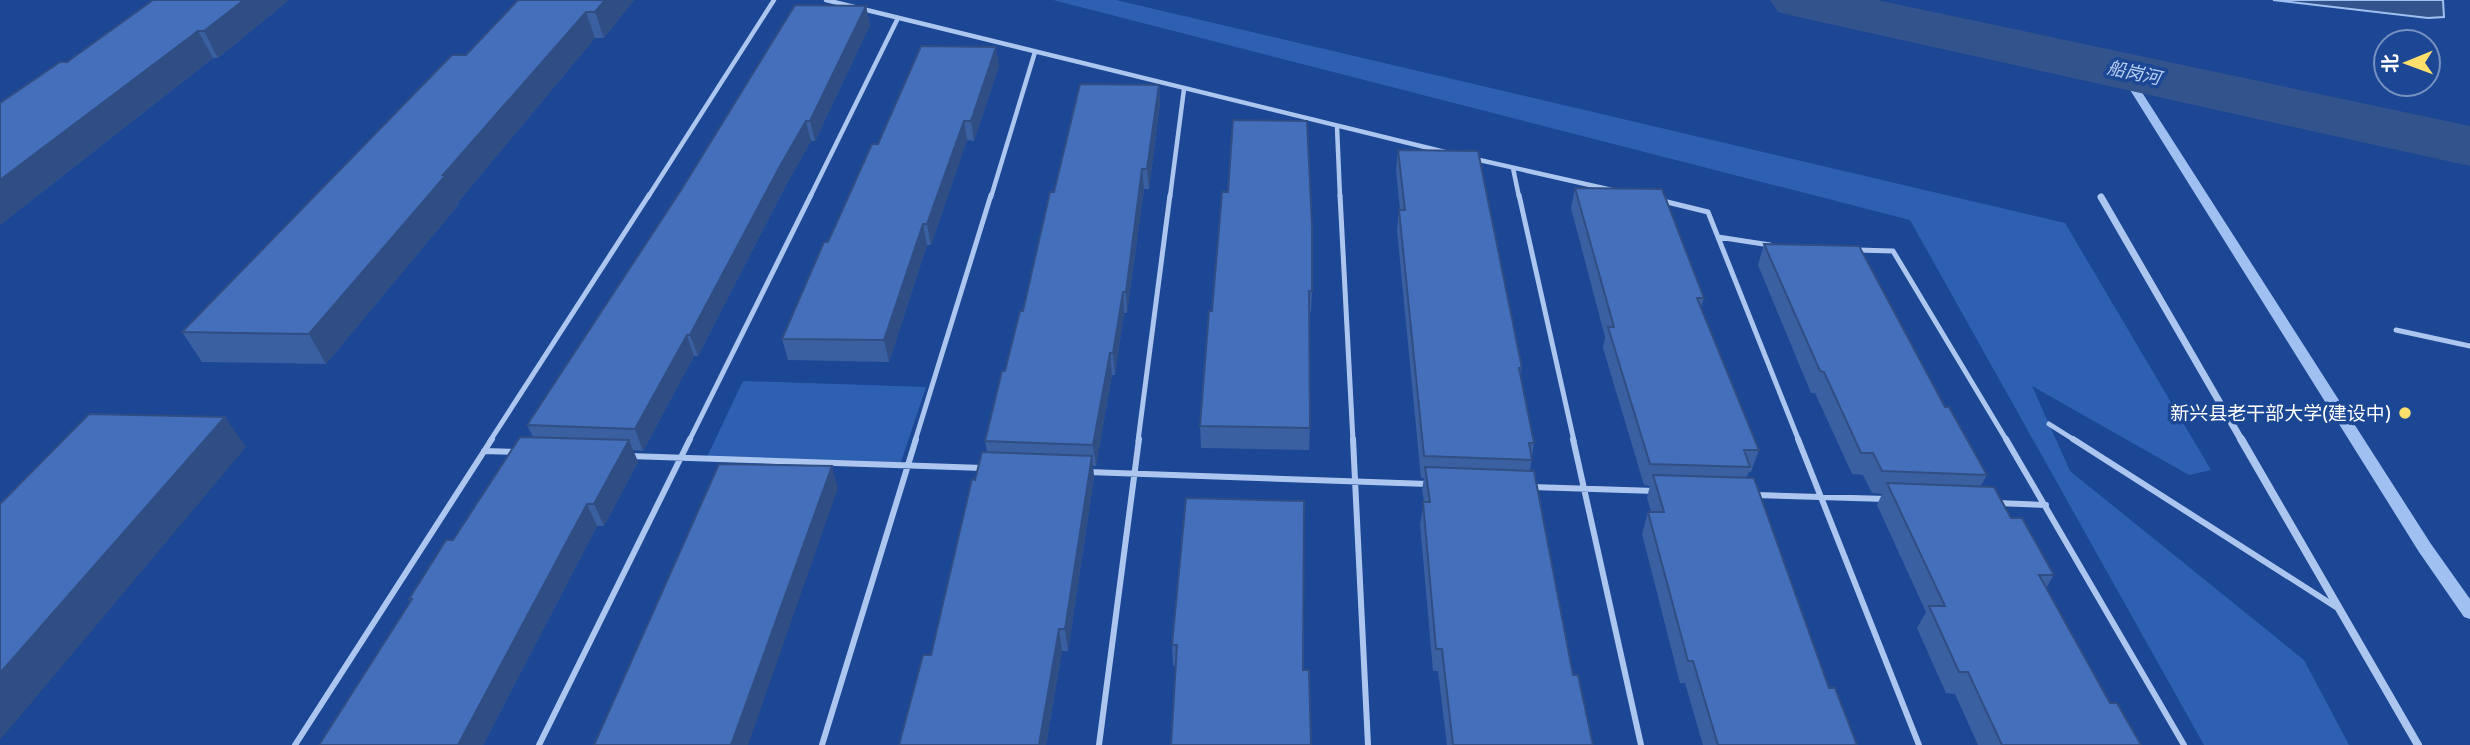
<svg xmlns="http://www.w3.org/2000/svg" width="2470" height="745" font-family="'Varela Round','Noto Sans SC',sans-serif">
  <rect width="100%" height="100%" fill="#1b4794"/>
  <path fill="#2e60b2" d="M 1053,0 L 1116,0 L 2065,223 L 2211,470 L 2189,475 L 2032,386 L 2070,471 L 2304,660 L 2349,745 L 2204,745 L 1910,220 Z
    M 743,381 L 926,387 L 900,465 L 706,459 Z"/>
  <path fill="#33538c" stroke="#a0c0f1" stroke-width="2" d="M 2273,0 L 2443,0 L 2444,17 L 2428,18 Z"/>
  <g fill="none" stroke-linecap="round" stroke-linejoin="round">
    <path fill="#a0c0f1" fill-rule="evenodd" d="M 2122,66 L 2127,69 L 2431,544 L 2470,599 L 2470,619 L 2464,617 L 2419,552 L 2117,69 Z"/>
    <path fill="#33538c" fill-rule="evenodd" d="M 1770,0 L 1877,0 L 2470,126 L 2470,166 L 1798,17 L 1778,12 Z"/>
    <path stroke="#adc6ef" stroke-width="4.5" d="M 826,0 L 1445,152
      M 1337,127 L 1340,197
      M 1475,159 L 1612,190
      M 1513,168 L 1519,197
      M 648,197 L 774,0
      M 810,197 L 898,18
      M 991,197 L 1035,52
      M 1170,197 L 1184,89"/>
    <path stroke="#adc6ef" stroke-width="5" d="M 1340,195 L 1353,441
      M 1519,195 L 1574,441
      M 1663,201 L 1708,212 L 1799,441
      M 1718,237 L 1770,245
      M 1857,250 L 1893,251 L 2007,441
      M 2396,330 L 2470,346
      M 2049,424 L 2076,441
      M 490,441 L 649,195
      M 689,441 L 811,195
      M 915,441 L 991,195
      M 1138,441 L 1170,195"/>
    <path stroke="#adc6ef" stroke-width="6" d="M 1353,439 L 1368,745
      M 1573,439 L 1641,745
      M 1798,439 L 1919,745
      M 2006,439 L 2184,745
      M 2073,439 L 2336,607
      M 484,451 L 515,452
      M 629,456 L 983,468
      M 1088,472 L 1428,484
      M 1532,487 L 1655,491
      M 1756,495 L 1886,499
      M 1997,503 L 2046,505
      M 295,745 L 492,439
      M 539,745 L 690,439
      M 822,745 L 916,439
      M 1099,745 L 1139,439"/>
    <path stroke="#adc6ef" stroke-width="7" d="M 2101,197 L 2242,441"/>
    <path stroke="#adc6ef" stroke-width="8" d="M 2241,439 L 2418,745"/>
  </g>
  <path fill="#3a60a1" d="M 153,0 L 289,0 L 218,58 L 213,58 L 0,225 L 0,103 L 67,62 Z
    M 518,0 L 634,0 L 604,38 L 595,38 L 458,202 L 459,204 L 326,364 L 202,362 L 182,332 L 466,55 Z
    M 866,6 L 870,25 L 815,141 L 811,141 L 785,187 L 698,356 L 694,356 L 643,451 L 633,450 L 638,462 L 604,526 L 597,526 L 483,745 L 319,745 L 410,602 L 409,599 L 533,437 L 527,425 Z
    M 999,66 L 974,141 L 967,140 L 931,245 L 927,245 L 889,362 L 788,360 L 782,339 L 828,242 L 878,144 Z
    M 1159,85 L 1160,104 L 1149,189 L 1144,189 L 1127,313 L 1124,313 L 1115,375 L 1112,375 L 1096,466 L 1093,466 L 1094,478 L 1068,651 L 1062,651 L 1046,745 L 899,745 L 931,655 L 975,480 L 987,452 L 985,441 L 1023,311 Z
    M 1398,150 L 1522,368 L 1520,375 L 1534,443 L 1530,471 L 1573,675 L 1593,745 L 1447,745 L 1438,671 L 1433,671 L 1420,524 L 1424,502 L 1422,489 L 1424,478 L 1421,478 L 1397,230 L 1399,210 L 1400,210 L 1396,170 Z
    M 1575,188 L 1704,298 L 1701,307 L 1759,450 L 1751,472 L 1749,472 L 1746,478 L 1829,688 L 1857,745 L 1703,745 L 1685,683 L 1680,683 L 1642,534 L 1648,512 L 1651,512 L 1647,497 L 1650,486 L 1644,485 L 1603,348 L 1605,337 L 1571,208 Z
    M 1228,192 L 1312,291 L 1311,312 L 1309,312 L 1310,428 L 1309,450 L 1201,448 L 1200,426 L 1212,311 Z
    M 1764,244 L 1945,407 L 1987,475 L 1981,486 L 2011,518 L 2054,575 L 2046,588 L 2110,703 L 2141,745 L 1978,745 L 1955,694 L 1946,693 L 1917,628 L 1926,612 L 1877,505 L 1882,494 L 1872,493 L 1863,475 L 1852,474 L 1815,393 L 1811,393 L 1758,265 Z
    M 1186,498 L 1303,670 L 1173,666 L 1172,645 Z"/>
  <path fill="#304e83" d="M 244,0 L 289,0 L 218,58 L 204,31 Z
    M 605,0 L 634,0 L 604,38 L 595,12 Z
    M 866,6 L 870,25 L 815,141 L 810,121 Z
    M 586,12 L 595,38 L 458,202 L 459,204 L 326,364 L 309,334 L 443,175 Z
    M 198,31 L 213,58 L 0,225 L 0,180 Z
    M 996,47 L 999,66 L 974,141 L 971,121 Z
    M 1159,85 L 1160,104 L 1149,189 L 1147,169 Z
    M 806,121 L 811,141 L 785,187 L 698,356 L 690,335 L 780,166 Z
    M 964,121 L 967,140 L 931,245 L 927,224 Z
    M 1142,169 L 1144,189 L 1127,313 L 1126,292 Z
    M 923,224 L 927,245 L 889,362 L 884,340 Z
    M 1123,292 L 1124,313 L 1115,375 L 1113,353 Z
    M 687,335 L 694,356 L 643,451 L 635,429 Z
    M 1110,353 L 1112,375 L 1096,466 L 1093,445 Z
    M 225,417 L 246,447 L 0,740 L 0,673 Z
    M 629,440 L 638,462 L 604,526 L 594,504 Z
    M 1092,456 L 1094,478 L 1068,651 L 1065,629 Z
    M 832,466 L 838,488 L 748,745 L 731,745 Z
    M 587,504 L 597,526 L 483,745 L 458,745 Z
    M 1059,629 L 1062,651 L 1046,745 L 1039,745 Z"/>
  <path fill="#4470bb" stroke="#304e83" stroke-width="2" d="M 153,0 L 244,0 L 204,31 L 198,31 L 0,180 L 0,103 L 60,62 L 67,62 Z
    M 518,0 L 605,0 L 595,12 L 586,12 L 443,175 L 446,175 L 309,334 L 182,332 L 452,55 L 466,55 Z
    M 795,5 L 866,6 L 810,121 L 806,121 L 780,166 L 690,335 L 687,335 L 635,429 L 527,425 L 683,187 Z
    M 921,46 L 996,47 L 971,121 L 964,121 L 927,224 L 923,224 L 884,340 L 782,339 L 824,242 L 828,242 L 872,144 L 878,144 Z
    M 1080,84 L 1159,85 L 1147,169 L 1142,169 L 1126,292 L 1123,292 L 1113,353 L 1110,353 L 1093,445 L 985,441 L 1002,371 L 1005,371 L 1020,311 L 1023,311 L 1050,192 L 1054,192 Z
    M 1233,120 L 1307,121 L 1312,226 L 1312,291 L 1309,291 L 1310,428 L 1200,426 L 1209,311 L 1212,311 L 1222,192 L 1228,192 Z
    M 1398,150 L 1478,151 L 1522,368 L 1519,368 L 1534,443 L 1529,443 L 1532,460 L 1424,456 L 1399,210 L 1405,210 Z
    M 1575,188 L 1662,189 L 1704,298 L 1697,298 L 1759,450 L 1744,450 L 1750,467 L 1650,464 L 1608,327 L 1614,327 Z
    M 1764,244 L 1859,246 L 1945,407 L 1949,407 L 1987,475 L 1882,471 L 1873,453 L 1861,453 L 1824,372 L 1820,371 Z
    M 89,414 L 225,417 L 0,673 L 0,504 Z
    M 520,437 L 629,440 L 594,504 L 587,504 L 458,745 L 319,745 L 412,599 L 409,599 L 446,540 L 453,540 Z
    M 982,452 L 1092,456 L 1065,629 L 1059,629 L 1039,745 L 899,745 L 923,655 L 931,655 L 972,479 L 975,480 Z
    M 719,464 L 832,466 L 731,745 L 594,745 Z
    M 1425,467 L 1534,471 L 1573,675 L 1578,675 L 1593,745 L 1453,745 L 1442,649 L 1436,649 L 1423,502 L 1430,502 Z
    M 1653,475 L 1754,478 L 1829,688 L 1835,688 L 1857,745 L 1718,745 L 1693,661 L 1688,661 L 1648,512 L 1664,512 Z
    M 1887,483 L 1994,487 L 2011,518 L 2022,518 L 2054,575 L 2039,575 L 2110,703 L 2117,703 L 2141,745 L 2002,745 L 1968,672 L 1959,672 L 1929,606 L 1945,606 Z
    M 1186,498 L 1304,501 L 1303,670 L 1309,670 L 1311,745 L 1171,745 L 1177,645 L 1172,645 Z"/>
  <circle fill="#ffdf6b" stroke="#1b4794" stroke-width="2.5" cx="2405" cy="413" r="7"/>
  <g text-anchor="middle" stroke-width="7" stroke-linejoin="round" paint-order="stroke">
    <g font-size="18" font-style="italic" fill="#b9d1f6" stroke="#1b4794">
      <text transform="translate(2134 73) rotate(12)" y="6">船岗河</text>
    </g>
    <g font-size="19" fill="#fff" stroke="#1b4794" text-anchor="end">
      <text x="2391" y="420">新兴县老干部大学(建设中)</text>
    </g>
  </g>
  <g transform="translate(2407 63) rotate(269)"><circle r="33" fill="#1b4794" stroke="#7691bf" stroke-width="2"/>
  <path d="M0-5L12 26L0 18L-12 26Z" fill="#ffdf6b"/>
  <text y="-10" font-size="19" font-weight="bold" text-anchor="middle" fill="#ffffff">北</text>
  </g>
</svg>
